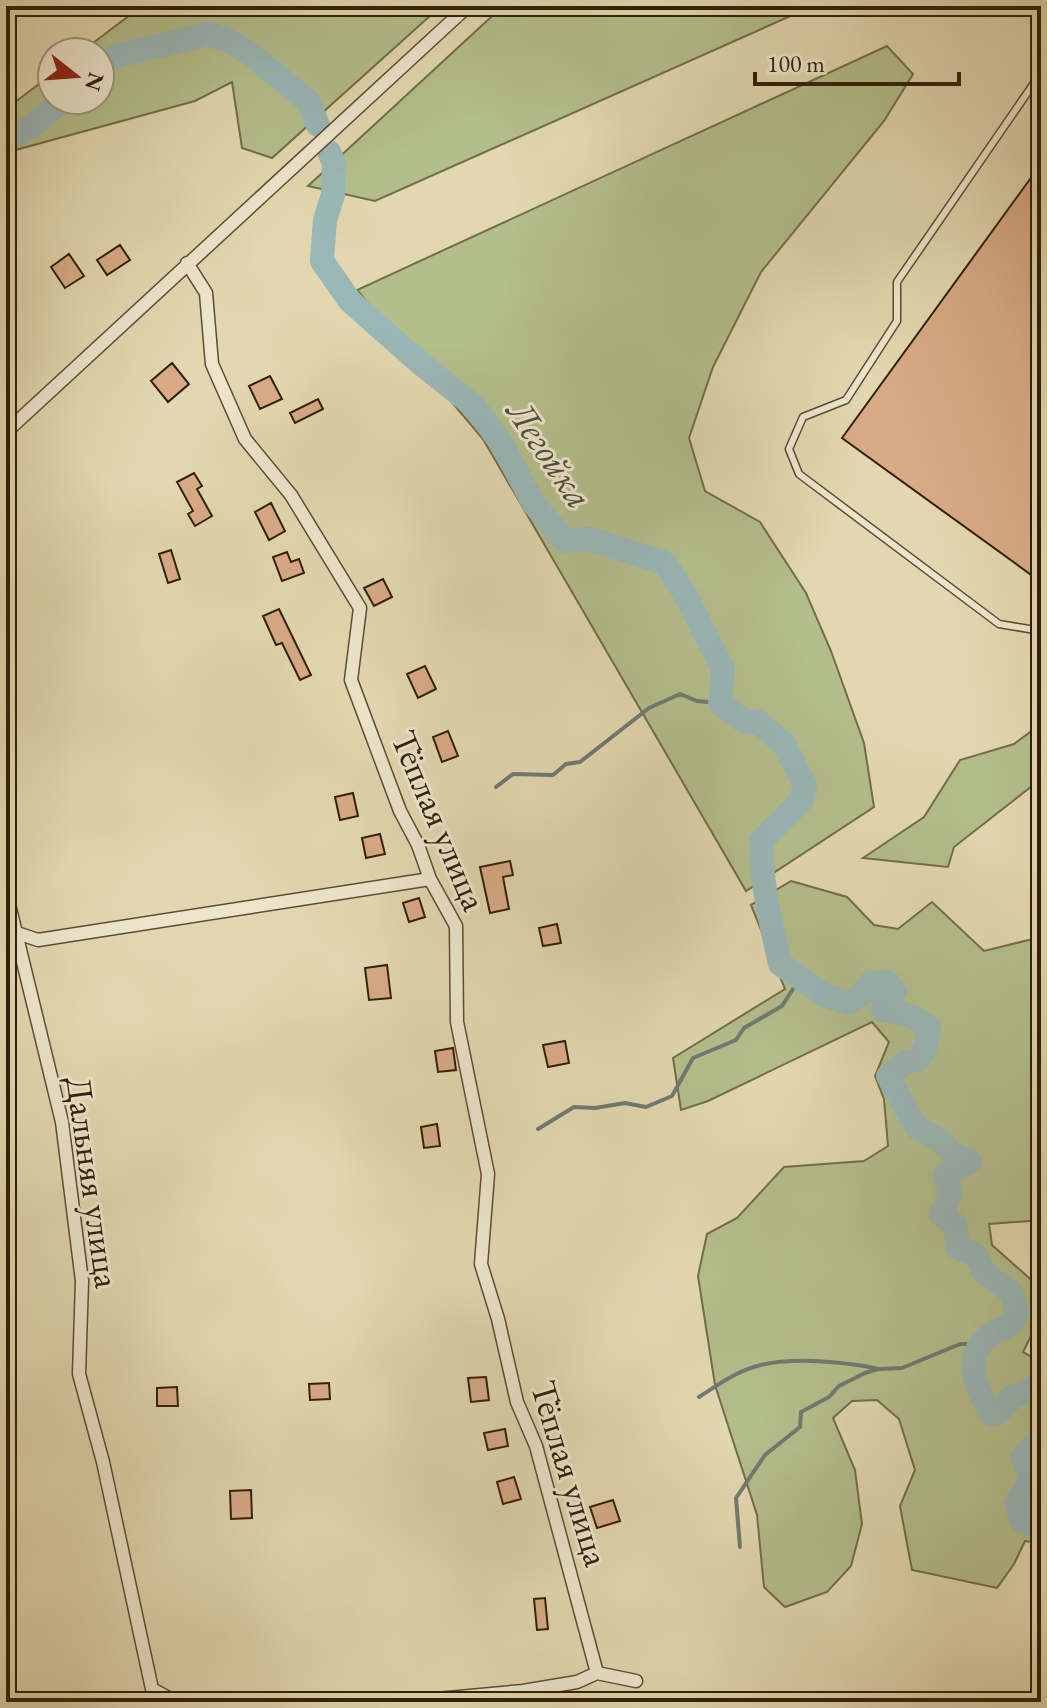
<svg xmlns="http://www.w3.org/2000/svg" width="1047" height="1708" font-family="'EB Garamond',serif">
  <rect width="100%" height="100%" fill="#e2d7b0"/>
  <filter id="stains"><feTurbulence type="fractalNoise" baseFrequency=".0025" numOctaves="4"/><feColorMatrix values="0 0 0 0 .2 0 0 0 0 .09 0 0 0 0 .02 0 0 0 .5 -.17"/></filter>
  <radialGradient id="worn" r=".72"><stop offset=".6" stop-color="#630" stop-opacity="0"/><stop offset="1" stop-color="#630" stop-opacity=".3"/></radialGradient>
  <path fill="#b3be8b" stroke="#726e4a" stroke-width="2" d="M 142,6 L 441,6 L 272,158 L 242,148 L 232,82 L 195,101 L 12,151 L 6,158 L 6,109 L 52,74 L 52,100 L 100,100 L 100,52 L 81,52 Z
    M 503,6 L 813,6 L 375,201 L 308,186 Z
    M 887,46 L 913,74 L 884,121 L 761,272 L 713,367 L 689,438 L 705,491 L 760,522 L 806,593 L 831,651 L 864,743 L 874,807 L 746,891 L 483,439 L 357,290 Z
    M 1041,724 L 1041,779 L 954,847 L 948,867 L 863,858 L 924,817 L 960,760 L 1014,744 Z
    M 791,881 L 847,897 L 874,925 L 898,929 L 932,902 L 984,951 L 1041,937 L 1041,1220 L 989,1224 L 992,1245 L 1037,1285 L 1036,1326 L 1023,1352 L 1041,1362 L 1041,1543 L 1025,1541 L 1014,1564 L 997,1588 L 912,1570 L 900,1506 L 915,1470 L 899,1419 L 877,1400 L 852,1401 L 833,1418 L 855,1470 L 862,1524 L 851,1566 L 827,1592 L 785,1607 L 764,1587 L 757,1515 L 715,1385 L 698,1276 L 707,1234 L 737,1218 L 784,1167 L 864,1161 L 888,1146 L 884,1099 L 875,1076 L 889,1042 L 872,1022 L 708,1101 L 681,1110 L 673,1058 L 785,989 L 751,905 Z"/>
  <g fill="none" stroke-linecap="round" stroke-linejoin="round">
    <path stroke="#707a71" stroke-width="4" d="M 496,787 L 513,774 L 553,775 L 566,764 L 580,762 L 649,708 L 680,694 L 697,701 L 720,703
      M 538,1129 L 574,1107 L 595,1108 L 625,1103 L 646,1107 L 672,1096 L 693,1058 L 736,1040 L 744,1028 L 782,1006 L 800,978
      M 699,1397 C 718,1385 738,1370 761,1365 C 794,1357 843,1362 875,1368
      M 740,1547 L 736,1498 L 765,1455 L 800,1427 L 801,1412 L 829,1397 L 839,1386 L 865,1373 L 878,1369 L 902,1368 L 960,1344 L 967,1344 L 975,1355"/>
    <path stroke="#9ab7b7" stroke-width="24" d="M 100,69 L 116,56 L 209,34 L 230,41 L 252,55 L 308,101 L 318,125
      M 6,139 L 31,127 L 63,100
      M 329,152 L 334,163 L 333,195 L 325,220 L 322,261 L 350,301 L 420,363 L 475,407 L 503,446 L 533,503 L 565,541 L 589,539 L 665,563 L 685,594 L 723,669 L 720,703 L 745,722 L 757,721 L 784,744 L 805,785 L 801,801 L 761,841 C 761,884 771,923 780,964 L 824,995 L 848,1003 L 860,996 L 871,983 L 887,982 L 895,992 L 884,1001 L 883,1010 C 901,1012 914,1015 929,1027 L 925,1048 L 918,1060 L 905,1062 L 888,1076 L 917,1128 L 939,1139 L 953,1154 L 970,1161 L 944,1176 L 951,1192 L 941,1215 L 955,1225 L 958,1248 L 975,1254 L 984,1272 L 1012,1293 L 1017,1312 L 1010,1325 C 960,1345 969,1375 991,1414 L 998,1413 L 1013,1396 L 1023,1394 L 1033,1387 L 1041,1388
      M 1041,1438 L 1023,1457 L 1031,1480 L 1016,1503 L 1022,1521 L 1041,1527"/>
  </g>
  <path fill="#d8ab86" stroke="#311f08" stroke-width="2" d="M 1041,164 L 1041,582 L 842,438 Z
    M 120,245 L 130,260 L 107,275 L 97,260 Z
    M 69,254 L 84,276 L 65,288 L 51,267 Z
    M 172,363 L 189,384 L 168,402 L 151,381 Z
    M 270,376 L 282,399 L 260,409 L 249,386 Z
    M 318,399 L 323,409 L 295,423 L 290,413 Z
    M 194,473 L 202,486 L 197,489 L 212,516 L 195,526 L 188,514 L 193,511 L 177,482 Z
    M 271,503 L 285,531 L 269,540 L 255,512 Z
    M 171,550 L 180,579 L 168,583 L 159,554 Z
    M 287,552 L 291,562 L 299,559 L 304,573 L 282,581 L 273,557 Z
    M 383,579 L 392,597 L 374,606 L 364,588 Z
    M 279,609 L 311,675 L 300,680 L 282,643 L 276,645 L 263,616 Z
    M 425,666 L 436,689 L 418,698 L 407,674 Z
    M 448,731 L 458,756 L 442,762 L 433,737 Z
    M 353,793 L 358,816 L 340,820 L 335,797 Z
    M 380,834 L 385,854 L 366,858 L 362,838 Z
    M 510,861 L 513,875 L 503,877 L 509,909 L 490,913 L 480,867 Z
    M 419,898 L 425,917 L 409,922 L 403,903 Z
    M 557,924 L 561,943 L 543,946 L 539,928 Z
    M 387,965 L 391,998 L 369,1000 L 365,968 Z
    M 565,1041 L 569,1063 L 548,1067 L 543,1045 Z
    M 453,1048 L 456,1070 L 438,1072 L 435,1051 Z
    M 437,1124 L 440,1146 L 424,1148 L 421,1127 Z
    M 486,1377 L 489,1400 L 471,1402 L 468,1378 Z
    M 329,1383 L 330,1399 L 310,1400 L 309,1384 Z
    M 177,1387 L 178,1406 L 157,1406 L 157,1388 Z
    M 505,1429 L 508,1446 L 488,1450 L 484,1433 Z
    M 514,1477 L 521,1499 L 503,1504 L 497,1482 Z
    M 251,1490 L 252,1518 L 231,1519 L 230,1491 Z
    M 613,1500 L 620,1521 L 597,1528 L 590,1507 Z
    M 545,1598 L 548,1629 L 537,1630 L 534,1599 Z"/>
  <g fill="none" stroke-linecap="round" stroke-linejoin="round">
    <defs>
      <path id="lane" d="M 1041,73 L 897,282 L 897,321 L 846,400 L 803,417 L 789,449 L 799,474 L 999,624 L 1041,631"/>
      <path id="street" d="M 187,263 L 206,293 L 212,364 L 245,439 L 291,495 L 360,608 L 351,680 L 400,811 L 418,845 L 430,879 L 456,926 L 457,1022 L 488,1174 L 481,1264 L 498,1319 L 517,1402 L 536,1446 L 597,1673
        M 6,432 L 468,6
        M 6,892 L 62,1122 L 82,1281 L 79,1374 L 103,1462 L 152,1689 L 176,1702
        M 17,933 L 38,940 L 430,879
        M 343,1702 L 426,1700 L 523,1691 L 577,1682 L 597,1673 L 636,1681"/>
    </defs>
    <use href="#lane" stroke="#5d4d32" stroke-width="9"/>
    <use href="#street" stroke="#5d4d32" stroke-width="15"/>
    <use href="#lane" stroke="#ece5cc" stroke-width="6"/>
    <use href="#street" stroke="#ece5cc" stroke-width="12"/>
  </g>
  <g text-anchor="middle" stroke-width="6" stroke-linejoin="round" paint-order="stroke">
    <g font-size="36" fill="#311f08" stroke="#ece5cc">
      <text transform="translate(440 820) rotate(67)" y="13">Тёплая улица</text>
      <text transform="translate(94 1182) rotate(82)" y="13">Дальняя улица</text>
      <text transform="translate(571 1473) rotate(73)" y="13">Тёплая улица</text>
    </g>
    <g font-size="38" font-style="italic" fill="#504d3d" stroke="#ece5cc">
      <text transform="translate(550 454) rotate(56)" y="13">Легойка</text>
    </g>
  </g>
  <rect width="1047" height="1708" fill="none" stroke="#e2d7b0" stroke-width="32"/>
  <rect x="8" y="8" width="1031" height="1692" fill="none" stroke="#311f08" stroke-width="4"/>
  <rect x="16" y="16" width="1015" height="1676" fill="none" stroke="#311f08" stroke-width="2"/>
  <g transform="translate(76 76) rotate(107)"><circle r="38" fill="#ece5cc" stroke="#a1967e" stroke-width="2"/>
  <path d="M0-6L14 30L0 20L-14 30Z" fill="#8f2418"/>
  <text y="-12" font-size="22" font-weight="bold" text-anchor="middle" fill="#311f08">N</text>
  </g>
  <path d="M755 72v12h204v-12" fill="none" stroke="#311f08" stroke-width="4"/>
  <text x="767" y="72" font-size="24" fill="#311f08" stroke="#ece5cc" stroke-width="6" paint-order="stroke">100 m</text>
  <rect width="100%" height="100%" filter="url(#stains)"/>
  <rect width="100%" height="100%" fill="url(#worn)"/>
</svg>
